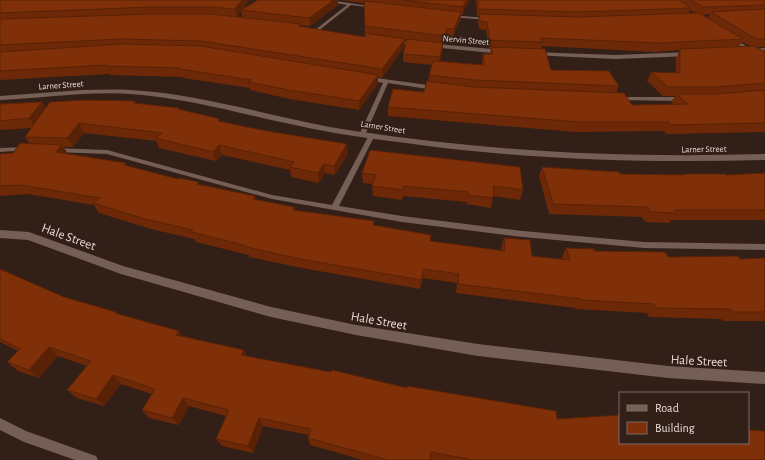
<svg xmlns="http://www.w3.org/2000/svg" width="765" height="460" font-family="'Alegreya Sans',sans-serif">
  <rect width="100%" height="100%" fill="#321f18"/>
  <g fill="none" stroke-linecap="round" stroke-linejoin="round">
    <path fill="#755e55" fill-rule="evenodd" d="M 318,0 L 329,0 L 376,7 L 374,8 L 351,5 L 317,32 L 315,31 L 315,30 L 347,5 Z
      M 448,15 L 488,18 L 490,19 L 488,20 L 450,17 L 448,17 Z
      M 369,77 L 435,86 L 438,88 L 435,90 L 388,83 L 366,133 L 363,135 L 360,133 L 383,83 L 367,80 L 367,78 Z
      M 618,97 L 682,97 L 685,99 L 682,101 L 616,100 L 616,98 Z
      M 372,133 L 375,135 L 339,206 L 402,216 L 523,231 L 644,242 L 765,244 L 765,250 L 644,248 L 523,237 L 402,222 L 272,199 L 107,154 L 55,152 L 52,150 L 55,148 L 107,150 L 272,195 L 332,205 L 369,135 Z
      M 26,147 L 28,148 L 28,150 L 0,152 L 0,148 Z
      M 0,418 L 26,431 L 96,456 L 98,460 L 75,460 L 24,442 L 0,430 Z"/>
    <path fill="#755e55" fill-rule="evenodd" d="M 726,36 L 730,36 L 751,49 L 765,48 L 765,52 L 757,52 L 765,57 L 765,62 L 749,53 L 745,52 L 745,50 L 726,38 Z
      M 392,40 L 503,50 L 506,52 L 503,54 L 390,43 L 390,41 Z
      M 533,52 L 615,55 L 691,52 L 694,54 L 691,56 L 615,59 L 531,55 L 531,53 Z
      M 82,90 C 98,90 114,89 130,90 C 206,94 280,120 355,131 C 494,152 625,158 765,154 L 765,160 C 647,163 530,160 413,144 C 374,139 334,134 295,125 C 241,114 187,98 131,94 C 88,91 44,98 0,100 L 0,96 Z
      M 0,230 L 29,232 L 123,266 L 271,307 L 356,325 L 478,344 L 668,366 L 765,372 L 765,384 L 668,378 L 478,356 L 356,335 L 271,317 L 121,274 L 28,240 L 0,238 Z"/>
  </g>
  <path fill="#6d2907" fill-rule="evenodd" d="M 0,0 L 249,0 L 243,9 L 258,0 L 338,0 L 338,5 L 310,26 L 301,25 L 301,27 L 365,37 L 364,3 L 341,0 L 469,0 L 462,15 L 461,15 L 460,20 L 453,37 L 446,36 L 444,44 L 443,44 L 442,51 L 440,61 L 482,65 L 482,62 L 483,54 L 490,54 L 491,48 L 489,48 L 486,30 L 479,29 L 478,22 L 479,16 L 477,16 L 476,0 L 765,0 L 765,47 L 756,47 L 763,51 L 765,49 L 765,132 L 666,134 L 664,131 L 575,132 L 388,116 L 388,107 L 424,92 L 428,81 L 429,75 L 432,65 L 403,62 L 403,54 L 407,40 L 405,39 L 404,47 L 382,78 L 378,77 L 378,84 L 359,110 L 290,99 L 250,90 L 250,88 L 183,78 L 183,77 L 110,75 L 109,74 L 0,80 ZM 690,10 L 696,13 L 689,13 ZM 241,11 L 242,17 L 237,17 ZM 710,14 L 708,18 L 703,15 ZM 742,42 L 750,46 L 739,47 ZM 542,46 L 656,52 L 680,50 L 676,58 L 676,73 L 651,72 L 647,81 L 663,96 L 675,96 L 671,102 L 673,104 L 632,105 L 616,93 L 619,86 L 551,70 L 541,49 Z
    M 42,102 L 46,108 L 136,103 L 179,108 L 180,110 L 221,121 L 348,154 L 335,175 L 325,173 L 319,183 L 291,177 L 290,170 L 222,155 L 216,161 L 159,148 L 156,141 L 84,133 L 73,147 L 63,147 L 68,154 L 127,166 L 200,185 L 255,196 L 256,200 L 294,207 L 295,210 L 374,221 L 374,225 L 431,235 L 431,241 L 501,251 L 501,248 L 504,238 L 532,256 L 562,260 L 562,257 L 566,248 L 594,251 L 668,257 L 740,259 L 765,258 L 765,321 L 723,321 L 721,319 L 649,317 L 647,313 L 576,309 L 576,308 L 456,293 L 457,283 L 423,278 L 420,289 L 302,268 L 249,257 L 249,255 L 196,242 L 194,239 L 151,229 L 99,213 L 94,205 L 28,194 L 0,196 L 0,154 L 13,153 L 30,144 L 25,137 L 31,128 L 0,130 L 0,104 Z
    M 370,150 L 523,190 L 520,200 L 493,196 L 491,208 L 466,204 L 467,202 L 403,196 L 402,200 L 373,196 L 372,186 L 373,184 L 363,183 L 362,173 Z
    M 542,167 L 620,174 L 682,175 L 683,174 L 726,175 L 765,173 L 765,221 L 763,220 L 671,220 L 669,223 L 645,222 L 642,217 L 549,214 L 539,176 Z
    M 0,269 L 64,297 L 182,336 L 244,350 L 246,356 L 407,388 L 557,419 L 620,443 L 765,460 L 434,460 L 430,459 L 430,460 L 363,460 L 310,445 L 308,438 L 309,435 L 263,426 L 253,453 L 222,446 L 216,439 L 226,416 L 189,406 L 179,425 L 149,418 L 142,410 L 152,394 L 121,384 L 104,406 L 77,398 L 67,390 L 87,366 L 58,356 L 39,378 L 18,371 L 7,362 L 18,351 L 0,342 Z"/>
  <path fill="#592206" d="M 242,0 L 249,0 L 242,10 L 241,10 L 241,11 L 237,17 L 235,9 Z
    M 334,0 L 338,0 L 338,5 L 310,26 L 309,18 Z
    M 466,0 L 469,0 L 462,15 L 463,7 Z
    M 461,12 L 460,20 L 453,37 L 454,29 Z
    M 447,28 L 446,36 L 444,44 L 445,36 Z
    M 405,39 L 404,47 L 382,78 L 382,69 Z
    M 443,43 L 442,51 L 439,65 L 440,57 Z
    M 378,75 L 378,84 L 359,110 L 359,101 Z
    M 42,102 L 48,111 L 36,128 L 29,118 Z
    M 79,123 L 84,133 L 73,147 L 67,138 Z
    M 347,144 L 348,154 L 335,175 L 334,166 Z
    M 62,145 L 68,154 L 56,152 Z
    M 219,145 L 222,155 L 216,161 L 213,152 Z
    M 324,164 L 325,173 L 319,183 L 318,173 Z
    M 424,269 L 423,278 L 420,289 L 421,280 Z
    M 179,331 L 184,340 L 176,335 Z
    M 49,347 L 58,356 L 39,378 L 29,370 Z
    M 244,350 L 247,359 L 241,355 Z
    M 113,375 L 121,384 L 104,406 L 96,399 Z
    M 183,398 L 189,406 L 179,425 L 172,418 Z
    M 259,418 L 263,426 L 253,453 L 248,446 Z"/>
  <path fill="#7f3008" stroke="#592206" d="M 0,0 L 242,0 L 235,9 L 211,7 L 151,7 L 0,13 Z
    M 258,0 L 334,0 L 309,18 L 241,10 Z
    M 402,0 L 466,0 L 463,7 Z
    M 478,0 L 679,0 L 691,8 L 576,12 L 478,9 Z
    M 690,0 L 765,0 L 765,5 L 703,7 Z
    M 364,1 L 461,12 L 454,29 L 447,28 L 445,36 L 365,26 Z
    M 765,9 L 765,39 L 756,39 L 711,12 Z
    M 699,13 L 743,39 L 659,43 L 541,38 L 543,42 L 510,41 L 490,40 L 487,22 L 480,21 L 479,14 L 577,17 Z
    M 151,14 L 211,14 L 301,24 L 298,26 L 365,37 L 365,33 L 405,39 L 382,69 L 201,41 L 121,39 L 0,45 L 0,19 Z
    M 407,39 L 443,43 L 440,57 L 403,54 Z
    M 122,44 L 200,46 L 378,75 L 359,101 L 289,90 L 248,82 L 251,80 L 180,69 L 181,68 L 106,66 L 106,65 L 0,71 L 0,52 Z
    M 754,46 L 765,52 L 765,83 L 717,87 L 668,87 L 651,72 L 680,73 L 680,49 Z
    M 491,47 L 545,49 L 551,70 L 609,71 L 619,86 L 474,80 L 429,75 L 433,61 L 484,65 L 483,54 L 493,54 Z
    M 427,81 L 473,87 L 624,93 L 632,105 L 688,104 L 676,94 L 717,94 L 765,90 L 765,123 L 671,125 L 669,122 L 579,122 L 388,107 L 393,89 L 424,92 Z
    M 86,100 L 135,101 L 134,103 L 179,108 L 178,109 L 220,119 L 218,121 L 267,131 L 347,144 L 334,166 L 324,164 L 318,173 L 290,167 L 294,162 L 219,145 L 213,152 L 155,138 L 162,133 L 79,123 L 67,138 L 25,137 L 50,102 Z
    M 42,102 L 29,118 L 0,121 L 0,104 Z
    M 20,143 L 62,145 L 56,152 L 126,163 L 124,165 L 178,179 L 179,178 L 199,182 L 197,184 L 255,196 L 253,199 L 294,207 L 293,210 L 374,221 L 373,225 L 431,235 L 430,241 L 505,251 L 504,238 L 530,240 L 532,256 L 570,260 L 566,248 L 594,249 L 594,251 L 665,252 L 668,257 L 738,256 L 740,259 L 765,258 L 765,312 L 732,312 L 730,309 L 656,308 L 654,304 L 581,300 L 581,299 L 458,284 L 459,274 L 424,269 L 421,280 L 300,259 L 246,247 L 247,246 L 191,232 L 193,230 L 145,219 L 93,203 L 100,198 L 21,185 L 0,186 L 0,154 L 13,153 Z
    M 370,150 L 520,167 L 523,190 L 494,186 L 493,198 L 468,195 L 468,192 L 403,186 L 403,190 L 372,186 L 376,175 L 362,173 Z
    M 542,167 L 619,172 L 620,174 L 684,175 L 683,174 L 725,174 L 726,175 L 765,173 L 765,210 L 674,210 L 676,213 L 650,212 L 648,207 L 553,204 Z
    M 0,269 L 64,297 L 116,312 L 115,313 L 179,331 L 176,335 L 244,350 L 241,355 L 331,372 L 332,370 L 407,388 L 407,386 L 556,411 L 557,419 L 620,415 L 620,443 L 748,443 L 748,430 L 765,431 L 765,460 L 473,460 L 431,452 L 430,460 L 388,460 L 308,438 L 311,429 L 259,418 L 248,446 L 216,439 L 229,410 L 183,398 L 172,418 L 142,410 L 155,389 L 113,375 L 96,399 L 67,390 L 91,361 L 49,347 L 29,370 L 7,362 L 20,349 L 0,339 Z"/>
  <g text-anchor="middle" stroke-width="4" stroke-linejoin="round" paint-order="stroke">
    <g font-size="9" fill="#e8dad5" stroke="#321f18">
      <text transform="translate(466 40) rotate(5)" y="3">Nervin Street</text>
      <text transform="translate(61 85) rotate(-4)" y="3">Larner Street</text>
      <text transform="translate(383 127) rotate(9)" y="3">Larner Street</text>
      <text transform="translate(704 149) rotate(-1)" y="3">Larner Street</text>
    </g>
    <g font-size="13" fill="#e8dad5" stroke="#321f18">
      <text transform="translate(69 236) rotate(20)" y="5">Hale Street</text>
      <text transform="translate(379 320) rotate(10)" y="5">Hale Street</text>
      <text transform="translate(699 360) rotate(3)" y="5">Hale Street</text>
    </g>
  </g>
  <rect x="619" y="392" width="130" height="52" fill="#321f18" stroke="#7b6a64"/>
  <rect x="627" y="405" width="20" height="6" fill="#755e55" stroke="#7b6a64"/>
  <text x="655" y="412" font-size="12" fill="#e8dad5">Road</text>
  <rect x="627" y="422" width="20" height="12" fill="#7f3008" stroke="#7b6a64"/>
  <text x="655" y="432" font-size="12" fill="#e8dad5">Building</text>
</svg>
